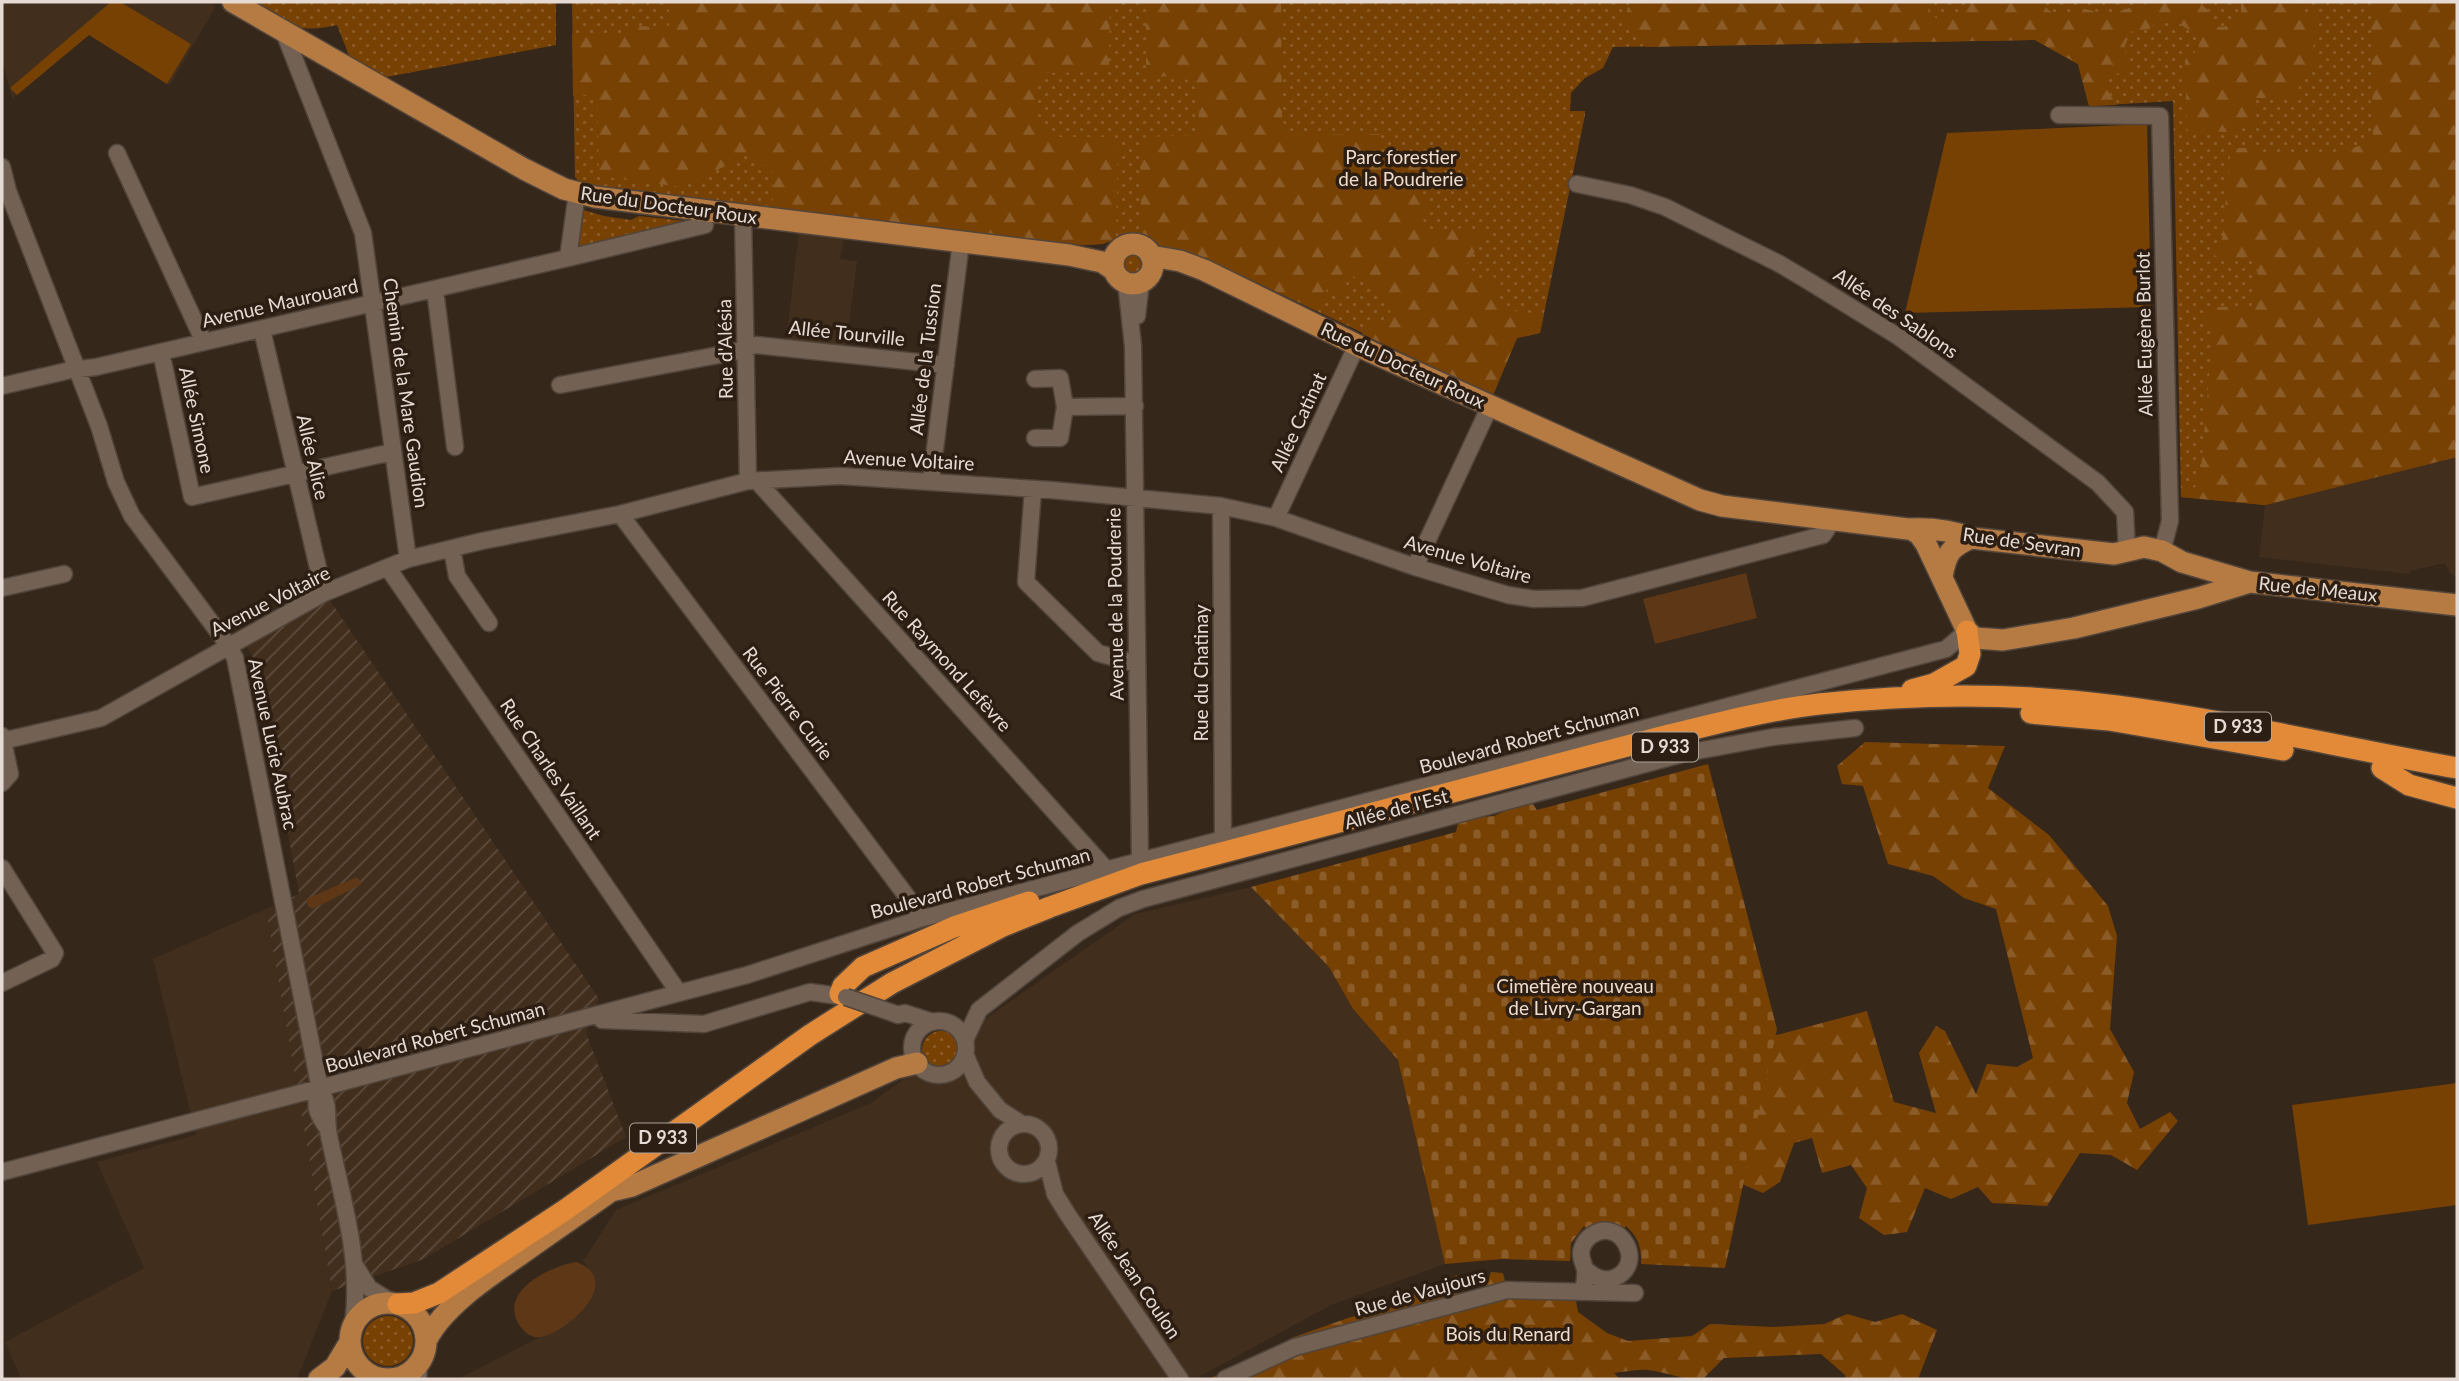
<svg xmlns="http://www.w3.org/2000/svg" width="2459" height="1381" font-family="Lato,sans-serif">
  <defs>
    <pattern id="industrial-furrows" width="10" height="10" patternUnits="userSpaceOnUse" patternTransform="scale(1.75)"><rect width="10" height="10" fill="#422e1d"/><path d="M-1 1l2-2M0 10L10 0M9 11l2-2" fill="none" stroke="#5d4c3d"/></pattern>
    <pattern id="green-dots" width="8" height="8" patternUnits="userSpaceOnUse" patternTransform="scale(1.75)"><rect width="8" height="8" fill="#784104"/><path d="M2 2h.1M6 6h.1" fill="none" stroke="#8b5c28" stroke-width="1.8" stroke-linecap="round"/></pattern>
    <pattern id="forest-firs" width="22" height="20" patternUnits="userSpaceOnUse" patternTransform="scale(1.75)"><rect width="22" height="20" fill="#784104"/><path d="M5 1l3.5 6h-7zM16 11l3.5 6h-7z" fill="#8b5c28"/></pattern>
    <pattern id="cemetery-stones" width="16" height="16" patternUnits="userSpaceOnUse" patternTransform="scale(1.75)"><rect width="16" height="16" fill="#784104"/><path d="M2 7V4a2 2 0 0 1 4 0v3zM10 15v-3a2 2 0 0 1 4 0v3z" fill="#8b5c28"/></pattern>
  </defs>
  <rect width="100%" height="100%" fill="#36271b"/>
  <path fill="#422e1d" d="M 2,2 L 209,2 L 216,6 L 170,85 L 89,35 L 12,99 L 2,58 Z
    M 799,232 L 844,238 L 840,259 L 857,261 L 846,347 L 786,340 Z
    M 2457,457 L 2457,578 L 2450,573 L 2445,563 L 2410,571 L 2410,574 L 2259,557 L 2265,505 Z
    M 1251,887 L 1329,967 L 1353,1009 L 1398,1060 L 1445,1264 L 1331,1305 L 1195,1379 L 458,1379 L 566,1324 L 587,1305 L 587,1266 L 583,1261 L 616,1210 L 871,1103 L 985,1019 L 1135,914 Z
    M 266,909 L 332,1291 L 297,1379 L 21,1379 L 5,1342 L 144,1268 L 97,1162 L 196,1135 L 153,959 Z"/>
  <path fill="url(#industrial-furrows)" d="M 327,596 L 599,999 L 586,1033 L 626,1137 L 424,1259 L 332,1291 L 266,909 L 299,894 L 258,667 L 245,642 Z"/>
  <path fill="url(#green-dots)" d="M 250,2 L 556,2 L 556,45 L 381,78 L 350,58 L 337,25 C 296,35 284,22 250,2 Z
    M 572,2 L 2457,2 L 2457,457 L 2265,505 L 2181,497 L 2173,101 L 2089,106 L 2078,64 L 2035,40 L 1613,47 L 1603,68 L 1585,78 L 1571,93 L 1570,111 L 1585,111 L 1585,115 L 1540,333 L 1517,338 L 1493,395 L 1218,264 L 1161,247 L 1148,235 L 1127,234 L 1103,244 L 1083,245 L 582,185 L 575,177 Z
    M 580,209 L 604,216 L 631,220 L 639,216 L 685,221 L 581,247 L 575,244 Z
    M1121 263a11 11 0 1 1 22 0a11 11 0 1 1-22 0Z
    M922 1050a19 19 0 1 1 38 0a19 19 0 1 1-38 0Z
    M363 1341a25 25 0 1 1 50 0a25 25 0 1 1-50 0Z"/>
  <path fill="url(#forest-firs)" d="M 669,2 L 1114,2 L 1110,8 L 1109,66 L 1104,72 L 1047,73 L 1037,88 L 1037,118 L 1051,137 L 1112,137 L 1118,141 L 1116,238 L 1103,244 L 1083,245 L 773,208 L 773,172 L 752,153 L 682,187 L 599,176 L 597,94 L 573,96 L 572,34 L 624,34 L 624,26 L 669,27 Z
    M 1142,2 L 1281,2 L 1282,115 L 1286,135 L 1379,134 L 1384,165 L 1446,163 L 1443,168 L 1427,172 L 1420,188 L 1426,206 L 1422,230 L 1432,234 L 1453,228 L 1483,230 L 1484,237 L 1464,268 L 1480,278 L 1491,275 L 1501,282 L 1497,304 L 1501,310 L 1544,314 L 1540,333 L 1517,338 L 1493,395 L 1362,334 L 1367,324 L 1383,322 L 1390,313 L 1391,306 L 1379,297 L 1380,288 L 1350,275 L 1342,293 L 1327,289 L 1317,311 L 1218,264 L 1165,249 L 1153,238 L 1143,234 L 1141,225 L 1140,141 L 1146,137 L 1198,135 C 1198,119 1204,86 1185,79 C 1176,75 1161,77 1151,77 L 1146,72 L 1146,8 Z
    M 1644,2 L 1921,2 L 1936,18 C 1950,17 1960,15 1966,2 L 2043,2 C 2049,15 2059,16 2072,17 L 2077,7 L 2109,15 L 2132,7 L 2159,2 L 2191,2 L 2200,3 L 2211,13 L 2212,26 L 2224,27 L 2241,14 L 2241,2 L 2301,2 L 2301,12 L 2315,12 L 2315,69 L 2305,74 L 2294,98 L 2253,98 L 2257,124 L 2231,132 L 2187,131 L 2185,60 L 2199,49 L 2198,35 L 2164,15 L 2149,29 L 2132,31 L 2125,45 L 2127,71 L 2105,77 L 2106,88 L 2117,105 L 2089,106 L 2078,64 L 2035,40 L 1646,47 L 1624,21 L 1628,7 Z
    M 2371,2 L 2457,2 L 2457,457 L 2265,505 L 2181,497 L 2182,491 L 2198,486 L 2200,480 L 2213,333 L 2210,325 L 2204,318 L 2209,310 L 2218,307 L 2251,306 L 2256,297 L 2255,284 L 2259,279 L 2254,259 L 2224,259 L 2215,256 L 2214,245 L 2222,239 L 2231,148 L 2258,148 L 2257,155 C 2300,155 2334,159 2373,140 Z
    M 1865,742 L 2005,746 L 1988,788 L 2049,835 L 2108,906 L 2117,936 L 2110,1029 L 2134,1072 L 2127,1103 L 2140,1129 L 2170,1112 L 2178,1121 L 2137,1170 L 2111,1155 L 2080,1153 L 2047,1206 L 1992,1203 L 1978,1187 L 1951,1199 L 1925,1188 L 1907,1232 L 1884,1235 L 1859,1218 L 1867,1188 L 1851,1165 L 1822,1173 L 1812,1138 L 1794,1143 L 1780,1182 L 1763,1193 L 1728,1178 L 1739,1045 L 1867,1011 L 1894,1102 L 1936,1113 L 1919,1053 L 1936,1026 L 1945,1031 L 1976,1094 L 1987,1064 L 2017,1067 L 2033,1058 L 1996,909 L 1964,898 L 1933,876 L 1888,864 L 1863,786 L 1842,784 L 1837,766 Z
    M 1491,1272 L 1503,1273 L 1507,1290 L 1574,1290 L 1578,1312 L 1607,1333 L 1628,1341 L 1692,1336 L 1710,1324 L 1773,1327 L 1824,1324 L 1847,1314 L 1875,1322 L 1902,1314 L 1937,1330 L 1918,1379 L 1846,1379 L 1845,1375 L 1821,1354 L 1724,1358 L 1703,1379 C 1684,1381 1667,1372 1648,1370 C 1637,1369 1625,1372 1614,1373 L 1620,1379 L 1209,1379 L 1294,1337 L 1351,1317 L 1394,1307 L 1413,1291 L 1457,1275 L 1459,1304 L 1483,1296 Z"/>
  <path fill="url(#cemetery-stones)" d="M 1708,764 L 1777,1029 L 1725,1268 L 1641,1264 C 1642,1248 1638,1237 1626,1226 L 1623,1230 L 1588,1231 L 1584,1226 L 1571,1243 L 1570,1261 L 1502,1259 L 1445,1264 L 1398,1060 L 1353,1009 L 1329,967 L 1251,887 L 1456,832 L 1459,819 L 1494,816 L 1530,800 L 1537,810 Z"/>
  <path fill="#784104" d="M 111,2 L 120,2 L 191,44 L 167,84 L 89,35 L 17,95 L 10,88 Z
    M 2147,124 L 2151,307 L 1905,313 L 1947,133 Z
    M 2457,1083 L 2457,1205 L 2308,1225 L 2292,1105 Z"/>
  <path fill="#5e3816" d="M 1746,573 L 1757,618 L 1655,644 L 1643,599 Z
    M 357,877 L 362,883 L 360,885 L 313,909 L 308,906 L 306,899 Z
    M 576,1262 C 630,1281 557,1342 534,1337 C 527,1335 521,1328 518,1323 C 500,1290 551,1266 576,1262 Z"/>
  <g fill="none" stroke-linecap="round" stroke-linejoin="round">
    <defs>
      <path id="minor" d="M 283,30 L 363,233 L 408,559
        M 2059,115 L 2160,116 L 2170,521 L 2162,551
        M 117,153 L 204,342
        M 2,167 L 8,191 L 99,426 L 116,482 L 132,516 L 228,645 L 235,658 L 320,1089 C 331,1107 325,1117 329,1136 C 342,1198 362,1261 353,1324
        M 1577,184 L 1630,195 L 1665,207 L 1778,263 L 1815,285 L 1899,337 L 2098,483 L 2125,512 L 2127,552
        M 743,215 L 748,481
        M 568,258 L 705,225
        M 1124,281 L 1127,291 L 1133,346 L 1140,861
        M 435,290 L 455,447
        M 1137,316 L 1141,282
        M 262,330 L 324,593
        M 161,352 L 192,497 L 392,452
        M 560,385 L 734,352 L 756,345 L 946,365
        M 2,386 L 71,370 L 96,367 L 568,258 L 577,193
        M 1065,407 L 1135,406
        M 1035,438 L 1060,438 L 1065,407 L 1060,378 L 1035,379
        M 757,481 L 1106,869
        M 931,481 L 961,242
        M 1033,489 L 1026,582 L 1098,653 L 1137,664
        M 1221,506 L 1223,840
        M 620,514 L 923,918
        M 1276,518 L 1357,345
        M 452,549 L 457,576 L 489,623
        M 1415,567 L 1490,406
        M 388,568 L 679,993
        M 2,588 L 64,574
        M 2,736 L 10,774 L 2,783
        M 2,741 L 101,718 L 324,593 L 408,559 L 482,541 L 620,514 L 748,481 L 840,476 L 1051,490 L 1221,506 L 1276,518 L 1415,567 L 1508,595 L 1534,599 L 1582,598 L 1823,535 L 1827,529 L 1828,519
        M 2,868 L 55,953 L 52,959 L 2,983
        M 890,1012 L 898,1015 L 905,1013 L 933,1022
        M 602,1020 L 704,1024 L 810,992 L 846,997
        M912 1048a27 27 0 1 1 54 0a27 27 0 1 1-54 0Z
        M 965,1040 L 979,1010 L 1078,933 L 1119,908 L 1143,899 L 1686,753 L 1773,737 L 1855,728
        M 965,1054 L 977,1082 L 1000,1110 L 1022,1124
        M 320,1089 C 313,1106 317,1114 328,1129
        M999 1149a25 25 0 1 1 50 0a25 25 0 1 1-50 0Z
        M 1047,1162 L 1055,1194 L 1068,1215 L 1180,1379
        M 2,1172 L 747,975 L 923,918 L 1946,649 L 1967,631
        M 356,1267 L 369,1288 L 393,1303
        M 1584,1291 C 1584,1284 1586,1276 1585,1269 C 1583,1261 1579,1256 1582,1248 C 1584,1242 1587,1238 1592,1235 C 1621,1216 1647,1265 1614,1278 C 1602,1282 1593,1276 1585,1269
        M 418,1379 L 419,1364
        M 1225,1379 L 1295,1347 L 1507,1290 L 1635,1293"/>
      <path id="major" d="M 233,2 L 524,169 L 564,189 L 595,197 L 1069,255 L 1102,262 L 1114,270
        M1113 264a20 20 0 1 1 40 0a20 20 0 1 1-40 0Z
        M 1151,256 L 1180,261 L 1204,270 L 1371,352 L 1700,500 L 1722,506 L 1908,529 C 1929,528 1951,530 1971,538 L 2114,554 L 2144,547 L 2162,551 L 2182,562 L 2250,582 L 2457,605
        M 1911,529 L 1919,534 L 1926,544 L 1967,631 L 1975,638 L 2003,640 L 2074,628 L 2198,598 L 2250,582
        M 1942,577 C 1946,554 1950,547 1971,538
        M350 1341a38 38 0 1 1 76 0a38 38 0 1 1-76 0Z
        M 427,1339 C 446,1303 493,1274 527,1250 C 555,1230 583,1211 611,1191 L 632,1186 L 896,1068 L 917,1063
        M 319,1379 L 335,1367 L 350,1342"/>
      <path id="highway" d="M 1912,690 L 1934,684 L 1966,666 L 1970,654 L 1967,631
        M 2031,713 L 2109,720 L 2283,750
        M 2382,768 L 2409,785 L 2457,798
        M 840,994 L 843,986 L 863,967 L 954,927 L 1029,902
        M 398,1304 L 414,1303 L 439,1293 L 565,1210 L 810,1035 L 892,983 L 1003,926 L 1050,907 L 1141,874 L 1669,735 C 1718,723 1768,710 1819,704 C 1902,695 1989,693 2072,701 C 2199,713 2331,746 2457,768"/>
    </defs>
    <use href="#minor" stroke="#51453b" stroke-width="19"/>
    <use href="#major" stroke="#51453b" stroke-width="24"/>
    <use href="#highway" stroke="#51453b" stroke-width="24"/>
    <use href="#minor" stroke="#736254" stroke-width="16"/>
    <use href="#major" stroke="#b67a43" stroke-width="21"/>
    <use href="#highway" stroke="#e28a38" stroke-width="21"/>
    <defs>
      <path id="minor-bridge" d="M 846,997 L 890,1012"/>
    </defs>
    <use href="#minor-bridge" stroke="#51453b" stroke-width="19" stroke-linecap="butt"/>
    <use href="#minor-bridge" stroke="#736254" stroke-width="16"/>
  </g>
  <g text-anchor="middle" stroke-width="7" stroke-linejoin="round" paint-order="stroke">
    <g fill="#2c1e12" stroke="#aea29a" stroke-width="2">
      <rect x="2205" y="712.5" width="66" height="29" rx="5"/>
      <rect x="1632" y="732.5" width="66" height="29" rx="5"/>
      <rect x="630" y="1123.5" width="66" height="29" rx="5"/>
    </g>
    <g font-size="18" font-weight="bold" fill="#e6dbd4">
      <text x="2238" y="733">D 933</text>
      <text x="1665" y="753">D 933</text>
      <text x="663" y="1144">D 933</text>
    </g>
    <g font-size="19" fill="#f1ddcd" stroke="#2c1e12">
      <text x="1401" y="164">Parc forestier<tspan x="1401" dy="22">de la Poudrerie</tspan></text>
      <text x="1575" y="993">Cimetière nouveau<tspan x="1575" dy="22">de Livry-Gargan</tspan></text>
      <text x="1508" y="1341">Bois du Renard</text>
    </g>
    <g font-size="19" fill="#e6dbd4" stroke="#2c1e12">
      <text transform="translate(669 205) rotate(8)" y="7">Rue du Docteur Roux</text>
      <text transform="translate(280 303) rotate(-13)" y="7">Avenue Maurouard</text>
      <text transform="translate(1896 313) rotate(34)" y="7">Allée des Sablons</text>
      <text transform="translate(847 333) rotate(6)" y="7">Allée Tourville</text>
      <text transform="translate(2144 334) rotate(-91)" y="7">Allée Eugène Burlot</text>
      <text transform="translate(725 349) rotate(-91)" y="7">Rue d'Alésia</text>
      <text transform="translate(925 359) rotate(-83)" y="7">Allée de la Tussion</text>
      <text transform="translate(1403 365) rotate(25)" y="7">Rue du Docteur Roux</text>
      <text transform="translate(406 393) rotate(82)" y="7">Chemin de la Mare Gaudion</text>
      <text transform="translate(197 420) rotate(78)" y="7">Allée Simone</text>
      <text transform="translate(1298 422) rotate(-65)" y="7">Allée Catinat</text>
      <text transform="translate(313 457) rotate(77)" y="7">Allée Alice</text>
      <text transform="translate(909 460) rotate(3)" y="7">Avenue Voltaire</text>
      <text transform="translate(2022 542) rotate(8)" y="7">Rue de Sevran</text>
      <text transform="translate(1468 559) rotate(16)" y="7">Avenue Voltaire</text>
      <text transform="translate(2318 589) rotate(6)" y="7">Rue de Meaux</text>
      <text transform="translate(270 601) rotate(-27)" y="7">Avenue Voltaire</text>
      <text transform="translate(1115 604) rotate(-91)" y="7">Avenue de la Poudrerie</text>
      <text transform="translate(947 661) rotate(48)" y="7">Rue Raymond Lefèvre</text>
      <text transform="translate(1201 673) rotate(-90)" y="7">Rue du Chatinay</text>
      <text transform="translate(788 703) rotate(53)" y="7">Rue Pierre Curie</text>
      <text transform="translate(1529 738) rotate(-15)" y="7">Boulevard Robert Schuman</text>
      <text transform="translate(273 744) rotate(78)" y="7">Avenue Lucie Aubrac</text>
      <text transform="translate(551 769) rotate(56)" y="7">Rue Charles Vaillant</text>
      <text transform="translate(1396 809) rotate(-15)" y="7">Allée de l'Est</text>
      <text transform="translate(980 883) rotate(-15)" y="7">Boulevard Robert Schuman</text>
      <text transform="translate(435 1037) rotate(-15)" y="7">Boulevard Robert Schuman</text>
      <text transform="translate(1135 1275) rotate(56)" y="7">Allée Jean Coulon</text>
      <text transform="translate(1420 1292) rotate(-15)" y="7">Rue de Vaujours</text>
    </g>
  </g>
  <rect width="2459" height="1381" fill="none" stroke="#e6dbd4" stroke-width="7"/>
</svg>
